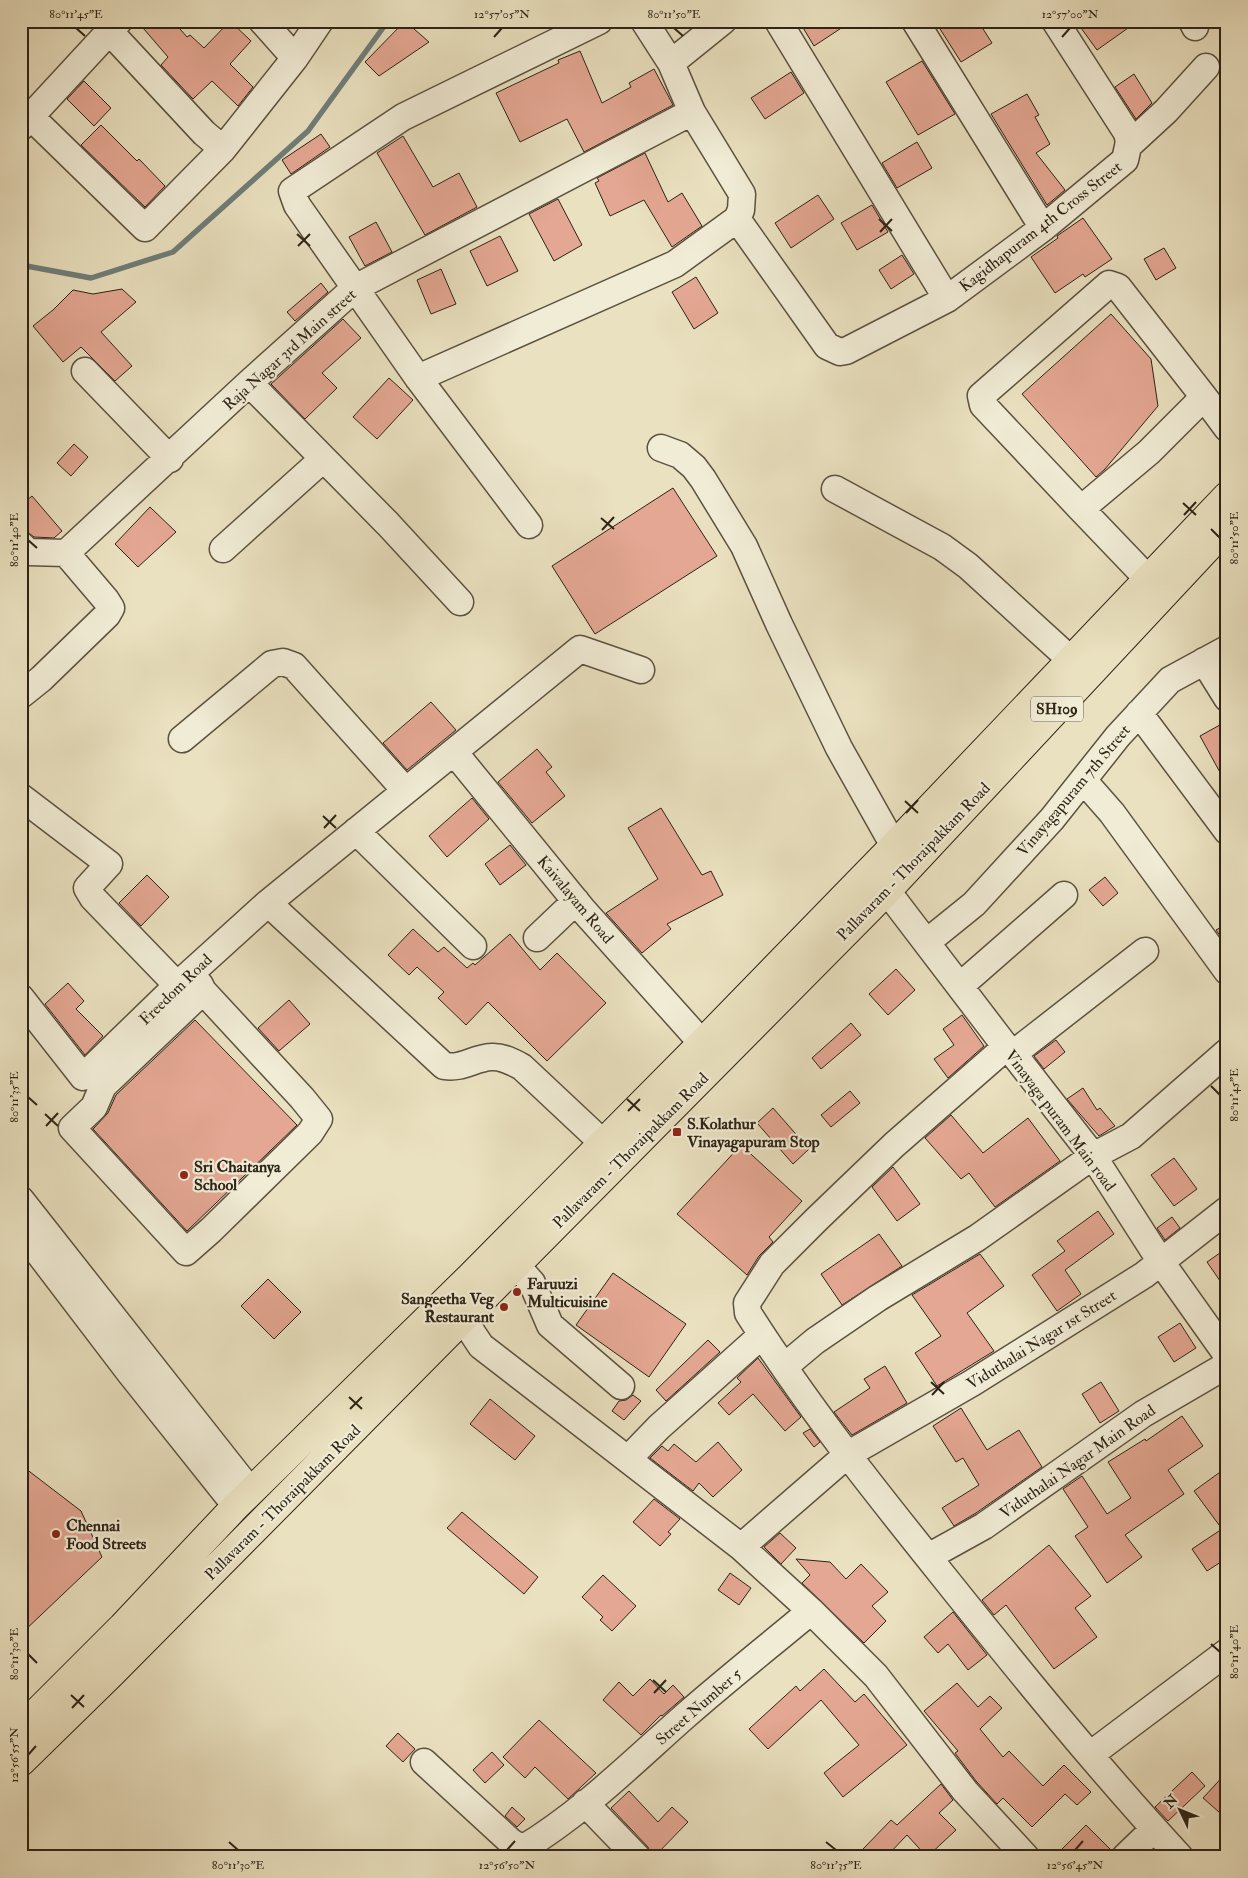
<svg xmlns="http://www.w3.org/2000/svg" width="1248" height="1878" font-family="'IM FELL Double Pica',serif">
  <rect width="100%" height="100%" fill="#eae1c0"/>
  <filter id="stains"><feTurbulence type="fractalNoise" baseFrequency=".004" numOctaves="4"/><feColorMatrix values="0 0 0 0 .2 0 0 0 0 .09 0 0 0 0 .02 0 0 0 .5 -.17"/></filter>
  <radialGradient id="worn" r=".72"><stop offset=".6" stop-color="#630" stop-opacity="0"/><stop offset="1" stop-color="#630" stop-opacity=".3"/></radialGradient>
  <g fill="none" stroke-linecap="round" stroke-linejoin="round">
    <path stroke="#707e7a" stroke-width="5.5" d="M 21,265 L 91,278 L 173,252 L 308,131 L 388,21"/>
  </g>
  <path fill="#e4a793" stroke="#2d2316" d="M 137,21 L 173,21 L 187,37 L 190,35 L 204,48 L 230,21 L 251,41 L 230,64 L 253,87 L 238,106 L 212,81 L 193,99 L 161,65 L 168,57 Z
    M 405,21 L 429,42 L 379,76 L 365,62 Z
    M 799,21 L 852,21 L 814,46 Z
    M 935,21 L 978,21 L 992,43 L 961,62 Z
    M 1076,21 L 1138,21 L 1097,50 Z
    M 580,51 L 602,103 L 631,87 L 629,83 L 654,69 L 673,105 L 584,152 L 567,119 L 520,142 L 496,93 L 559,63 L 558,60 Z
    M 922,61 L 955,114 L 918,135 L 886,82 Z
    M 791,72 L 804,93 L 765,119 L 751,98 Z
    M 1134,74 L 1152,103 L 1136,119 L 1115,87 Z
    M 84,81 L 111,108 L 94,126 L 67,99 Z
    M 1027,94 L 1039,115 L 1035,117 L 1050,144 L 1036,153 L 1065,190 L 1047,205 L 991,114 Z
    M 101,125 L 137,161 L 139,159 L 165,186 L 145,207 L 81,145 Z
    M 321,134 L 330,147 L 291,174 L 282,160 Z
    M 403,136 L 433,187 L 459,173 L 477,207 L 425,235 L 377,153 Z
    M 917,142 L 932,168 L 897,188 L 882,163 Z
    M 645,153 L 668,202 L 682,193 L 702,226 L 672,247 L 644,200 L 610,216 L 595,183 L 599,181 L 597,178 Z
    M 818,195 L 834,219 L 791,248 L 775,223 Z
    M 558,199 L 582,245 L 554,261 L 529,214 Z
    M 872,205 L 888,232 L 857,250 L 841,223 Z
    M 1083,218 L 1112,259 L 1085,277 L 1083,274 L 1055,293 L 1031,257 L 1058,238 L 1057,236 Z
    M 376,222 L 392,252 L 365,266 L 349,237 Z
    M 500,236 L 518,271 L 487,286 L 470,251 Z
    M 1164,248 L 1176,268 L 1156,280 L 1144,259 Z
    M 902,255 L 914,274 L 891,289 L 879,270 Z
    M 441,269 L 456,304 L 431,314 L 417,280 Z
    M 696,277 L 718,313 L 694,329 L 672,292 Z
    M 321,283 L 328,292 L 295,321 L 287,312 Z
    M 122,289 L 136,302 L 101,332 L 132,366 L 115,381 L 81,347 L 63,362 L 33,326 L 53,310 L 73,290 L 93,294 Z
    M 1111,314 L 1151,359 L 1158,406 L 1105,469 L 1096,477 L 1022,394 Z
    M 343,319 L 361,338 L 322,373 L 337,388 L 305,419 L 271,384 Z
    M 389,378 L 413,400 L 377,439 L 353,417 Z
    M 74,444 L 88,457 L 71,476 L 57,463 Z
    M 673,488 L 717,556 L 595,634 L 552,566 Z
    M 32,496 L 62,531 L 54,538 L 34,537 L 21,527 L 21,505 Z
    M 150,507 L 176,532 L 138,567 L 115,544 Z
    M 431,702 L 456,730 L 407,770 L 383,743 Z
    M 1227,721 L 1227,785 L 1200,736 Z
    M 537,749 L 552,767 L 546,772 L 565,796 L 532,823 L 498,782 Z
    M 472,798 L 489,819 L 447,857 L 429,836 Z
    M 661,808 L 702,875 L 711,871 L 723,895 L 667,924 L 671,929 L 642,953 L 606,913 L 658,879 L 628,828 Z
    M 510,845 L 526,865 L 500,885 L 485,864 Z
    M 147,875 L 169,897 L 141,926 L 119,903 Z
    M 1105,877 L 1118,893 L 1103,906 L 1089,890 Z
    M 1227,924 L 1227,945 L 1216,930 Z
    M 413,929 L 438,952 L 444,947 L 467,968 L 473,963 L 475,965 L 510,934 L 540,970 L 557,953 L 606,1003 L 547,1061 L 488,1002 L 466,1025 L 438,998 L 444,992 L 417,967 L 409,975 L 388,955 Z
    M 896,969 L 915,990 L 888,1015 L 869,994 Z
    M 68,983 L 84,1001 L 76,1009 L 103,1036 L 85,1055 L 45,1004 Z
    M 289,1000 L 310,1024 L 279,1051 L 258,1028 Z
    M 962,1015 L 984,1046 L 948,1078 L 934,1059 L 954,1045 L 943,1029 Z
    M 195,1020 L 297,1125 L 187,1231 L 93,1129 L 108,1113 L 116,1095 Z
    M 851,1023 L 861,1035 L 821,1069 L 812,1058 Z
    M 1056,1040 L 1065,1052 L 1044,1069 L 1034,1056 Z
    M 1083,1088 L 1097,1110 L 1100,1108 L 1115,1126 L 1099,1136 L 1067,1099 Z
    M 850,1091 L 860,1103 L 831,1127 L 821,1115 Z
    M 773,1108 L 809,1149 L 793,1164 L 757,1123 Z
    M 951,1115 L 983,1153 L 1028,1118 L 1060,1161 L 995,1207 L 969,1173 L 961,1179 L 925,1138 Z
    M 741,1145 L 802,1201 L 769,1237 L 773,1242 L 759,1256 L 747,1275 L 677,1214 Z
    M 1174,1158 L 1197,1189 L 1174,1206 L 1151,1175 Z
    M 893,1167 L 920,1204 L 897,1221 L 872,1187 Z
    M 1098,1211 L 1114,1234 L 1065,1270 L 1081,1294 L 1057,1311 L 1032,1275 L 1065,1251 L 1057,1241 Z
    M 1172,1217 L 1180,1228 L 1165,1240 L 1157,1228 Z
    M 879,1234 L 902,1266 L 842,1305 L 821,1274 Z
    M 1227,1248 L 1227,1291 L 1207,1262 Z
    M 980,1254 L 1004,1286 L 967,1313 L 994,1351 L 937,1386 L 915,1353 L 941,1336 L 912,1295 Z
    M 613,1273 L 686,1324 L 649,1377 L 576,1325 Z
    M 268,1279 L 301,1312 L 274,1339 L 241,1306 Z
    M 1180,1323 L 1196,1348 L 1174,1362 L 1158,1337 Z
    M 708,1340 L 720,1352 L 666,1401 L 656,1390 Z
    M 758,1358 L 801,1417 L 785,1431 L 753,1394 L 729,1415 L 718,1403 L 741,1382 L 737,1378 Z
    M 885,1366 L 907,1403 L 852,1435 L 834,1412 L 870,1388 L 864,1379 Z
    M 1101,1382 L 1119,1411 L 1100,1423 L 1082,1394 Z
    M 633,1395 L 641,1401 L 624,1420 L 612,1411 L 619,1401 L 626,1400 Z
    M 490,1399 L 535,1436 L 515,1460 L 470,1424 Z
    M 961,1408 L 987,1450 L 1019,1430 L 1042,1467 L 976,1513 L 954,1526 L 942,1508 L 979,1485 L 963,1458 L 956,1462 L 933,1426 Z
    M 1182,1416 L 1203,1446 L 1168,1470 L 1184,1494 L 1125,1535 L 1142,1557 L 1107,1583 L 1075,1536 L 1088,1527 L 1063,1489 L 1082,1476 L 1107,1514 L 1131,1498 L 1108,1462 L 1145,1439 L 1146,1441 Z
    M 810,1429 L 820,1442 L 814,1447 L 803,1433 Z
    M 718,1442 L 742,1470 L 713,1497 L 699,1483 L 693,1491 L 650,1458 L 662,1446 L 668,1451 L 674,1444 L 696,1462 Z
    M 21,1465 L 81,1511 L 102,1557 L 21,1634 Z
    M 1227,1467 L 1227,1558 L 1207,1571 L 1192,1549 L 1222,1529 L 1194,1491 Z
    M 654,1499 L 680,1519 L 668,1532 L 671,1534 L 660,1546 L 633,1522 Z
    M 462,1512 L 538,1577 L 524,1594 L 447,1528 Z
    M 780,1533 L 796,1548 L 781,1564 L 764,1547 Z
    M 1049,1545 L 1091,1596 L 1075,1608 L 1097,1637 L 1054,1669 L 1006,1605 L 994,1615 L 982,1600 Z
    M 796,1559 L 830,1562 L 846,1579 L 861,1564 L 888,1592 L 872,1606 L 886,1621 L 864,1643 L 802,1583 L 810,1575 Z
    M 730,1573 L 751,1588 L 739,1605 L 718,1590 Z
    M 603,1575 L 636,1606 L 612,1631 L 600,1620 L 603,1617 L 582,1597 Z
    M 953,1612 L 987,1655 L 968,1670 L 948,1644 L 938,1653 L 924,1637 Z
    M 824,1669 L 855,1702 L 864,1694 L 907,1745 L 843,1797 L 824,1773 L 859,1745 L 821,1700 L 768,1749 L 749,1729 L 796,1686 L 800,1691 Z
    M 650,1679 L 664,1694 L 673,1685 L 684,1697 L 662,1716 L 661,1715 L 641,1735 L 603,1700 L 619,1682 L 633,1696 Z
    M 957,1683 L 978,1707 L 990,1696 L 1002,1708 L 980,1729 L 1003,1757 L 1009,1751 L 1043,1786 L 1064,1765 L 1091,1792 L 1077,1805 L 1065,1794 L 1032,1827 L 1003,1798 L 997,1804 L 976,1781 L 955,1753 L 958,1751 L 924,1711 Z
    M 539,1720 L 596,1773 L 568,1799 L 535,1767 L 525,1778 L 503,1757 Z
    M 398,1733 L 415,1749 L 403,1762 L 386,1746 Z
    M 492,1752 L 504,1765 L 485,1783 L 473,1770 Z
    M 1192,1772 L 1205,1786 L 1168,1821 L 1155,1807 Z
    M 1227,1772 L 1227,1806 L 1220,1813 L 1203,1798 Z
    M 941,1784 L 953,1800 L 939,1813 L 956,1830 L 927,1857 L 907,1835 L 886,1857 L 871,1857 L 863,1849 L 891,1820 L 897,1825 Z
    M 629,1791 L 658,1822 L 672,1807 L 688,1822 L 654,1857 L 652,1857 L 648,1847 L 611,1808 Z
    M 512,1807 L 525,1819 L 517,1827 L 505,1816 Z
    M 1086,1825 L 1112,1851 L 1110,1857 L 1054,1857 Z"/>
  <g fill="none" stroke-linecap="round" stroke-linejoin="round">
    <defs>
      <path id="minor" d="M 262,21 L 295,58
        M 778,21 L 947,299 L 1043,228 L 1125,160 L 1129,142 L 1127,133 L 1055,21
        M 915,21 L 1043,228
        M 1192,21 L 1195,27
        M 110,32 L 204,133 L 223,149
        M 671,63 L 723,21
        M 31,117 L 145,228 L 223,149 L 295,58 L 320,21
        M 21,127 L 119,21
        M 1128,146 L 1166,111 L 1206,67
        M 737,219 L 827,346 L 840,352 L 846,351 L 947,299
        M 85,371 L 170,459
        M 418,378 L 675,264 L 737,219 L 741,210 L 742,194 L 692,112 L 671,63 L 644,21
        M 249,383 L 388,524 L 460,602
        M 1204,397 L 1149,452 L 1081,509 L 983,405 L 981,396 L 1109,284 L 1118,287 L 1204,397 L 1227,428
        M 661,448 L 680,455 L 694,467 L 703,479 L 744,546 L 779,624 L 839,748 L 894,846
        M 835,489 L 942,547 L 968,566 L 1071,660
        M 1081,509 L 1148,579
        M 529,525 L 418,378 L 297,205 L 292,191 L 403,117 L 599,21
        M 21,545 L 28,552 L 66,553 L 249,383 L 355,288 L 692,112
        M 223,549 L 323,459
        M 1204,661 L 1227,698
        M 21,695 L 41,679 L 107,615 L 111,608 L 106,600 L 66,553
        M 1139,713 L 1227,831
        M 182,739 L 272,664 L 283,662 L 294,666 L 405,790
        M 454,752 L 583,910 L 702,1043
        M 1083,780 L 1112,813 L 1227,971
        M 21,797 L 109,864 L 87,888 L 93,898 L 178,986
        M 356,831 L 473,946
        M 872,876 L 887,891 L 1006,1047 L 1012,1052 L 1093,1156 L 1161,1262 L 1227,1355
        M 537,938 L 576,901
        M 927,942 L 974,904 L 1052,819 L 1118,736 L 1170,680 L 1227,649
        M 190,974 L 200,985 L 203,991 L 302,1098 L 319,1119 L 310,1133 L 211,1230 L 186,1252 L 72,1128 L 94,1107 L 103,1086 L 203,991
        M 960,986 L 1064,895
        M 21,998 L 83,1077 L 183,980 L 268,903
        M 1006,1047 L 894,1145 L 817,1219 L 772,1264 L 747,1303 L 748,1313 C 807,1406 875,1491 944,1577 C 1020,1672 1097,1767 1180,1857
        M 1012,1052 L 1018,1050 L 1145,951
        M 603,1143 L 522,1067 C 513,1062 502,1056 491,1057 C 474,1058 463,1069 444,1066 L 268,903 L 580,649 L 641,670
        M 21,1200 L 251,1492
        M 21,1230 L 130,1373 L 236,1506
        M 516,1265 L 532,1283 L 550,1325 L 621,1386
        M 463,1319 L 481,1346 L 741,1547 L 811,1611 L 876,1676 L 965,1791 L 1026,1857
        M 784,1367 L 815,1341 L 878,1298 L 977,1238 L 1093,1156 L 1131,1136 L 1227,1052
        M 628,1459 L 659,1427 L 762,1335
        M 741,1547 L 847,1455 L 972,1383 L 1144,1275 L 1227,1210
        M 928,1557 L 984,1526 L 1143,1414 L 1227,1365
        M 1090,1755 L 1227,1652
        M 424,1762 L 510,1841 L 522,1849 C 582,1813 633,1762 685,1716 C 726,1680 769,1646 811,1611
        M 585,1803 L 637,1857
        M 1125,1857 L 1154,1829"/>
      <path id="major" d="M 21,1728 L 122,1627 L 236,1506 L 471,1276 L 702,1043 L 886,854 L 1227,496
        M 21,1762 L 111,1674 L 887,891 L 1227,527"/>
    </defs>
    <use href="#minor" stroke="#5c5240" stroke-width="29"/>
    <use href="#major" stroke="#2d2316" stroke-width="30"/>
    <use href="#minor" stroke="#f1ecd6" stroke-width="26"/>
    <use href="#major" stroke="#eae1c0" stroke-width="28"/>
  </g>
  <path fill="none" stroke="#2d2316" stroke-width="2" d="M 76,28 L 85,36M 674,28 L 683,36M 494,37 L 502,28M 1062,37 L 1070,28M 879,219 L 892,231M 880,232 L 892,219M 297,234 L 310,246M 298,246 L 310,234M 1183,503 L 1196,515M 1184,515 L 1196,502M 601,518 L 614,529M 1211,529 L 1220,538M 602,530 L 614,517M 28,540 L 37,548M 905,801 L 918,813M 906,813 L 918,800M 323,816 L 336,828M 324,828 L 336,815M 1211,1086 L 1220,1095M 28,1097 L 37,1105M 627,1099 L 640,1111M 628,1111 L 640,1099M 45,1114 L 58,1126M 46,1126 L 58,1113M 931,1382 L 944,1394M 932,1395 L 944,1382M 349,1397 L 362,1409M 350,1409 L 362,1397M 1211,1644 L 1220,1652M 28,1654 L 37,1663M 653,1680 L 666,1692M 654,1693 L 666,1680M 71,1695 L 84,1707M 72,1708 L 84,1695M 28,1755 L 36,1746M 229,1842 L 238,1850M 826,1842 L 836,1850M 507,1850 L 515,1841M 1075,1850 L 1083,1841"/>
  <g fill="#8f2418" stroke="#f1ecd6" stroke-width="2">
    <rect x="672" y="1127" width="10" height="10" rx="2.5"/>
    <circle cx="184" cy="1175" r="5"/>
    <circle cx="517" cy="1292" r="5"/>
    <circle cx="504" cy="1307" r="5"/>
    <circle cx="56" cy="1534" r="5"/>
  </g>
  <g text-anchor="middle" stroke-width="4.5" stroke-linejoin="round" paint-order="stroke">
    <rect fill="#f1ecd6" stroke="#685f50" stroke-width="1" x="1031" y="696.5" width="52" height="25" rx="4"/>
    <g font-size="15" font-weight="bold" fill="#2d2316">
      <text x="1057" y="714">SH109</text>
    </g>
    <g font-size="16" fill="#2d2316" stroke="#f1ecd6">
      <text transform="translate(1040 226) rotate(-38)" y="6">Kagidhapuram 4th Cross Street</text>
      <text transform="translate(289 349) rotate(-42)" y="6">Raja Nagar 3rd Main street</text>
      <text transform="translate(1073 790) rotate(-50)" y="6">Vinayagapuram 7th Street</text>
      <text transform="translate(913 861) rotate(-46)" y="6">Pallavaram - Thoraipakkam Road</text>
      <text transform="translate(576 899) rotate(50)" y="6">Kaivalayam Road</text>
      <text transform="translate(175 989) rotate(-44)" y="6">Freedom Road</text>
      <text transform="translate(1061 1120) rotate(53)" y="6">Vinayaga puram Main road</text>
      <text transform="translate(630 1150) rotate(-45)" y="6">Pallavaram - Thoraipakkam Road</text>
      <text transform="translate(1041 1339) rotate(-32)" y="6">Viduthalai Nagar 1st Street</text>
      <text transform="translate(1077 1461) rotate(-35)" y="6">Viduthalai Nagar Main Road</text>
      <text transform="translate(282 1502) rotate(-45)" y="6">Pallavaram - Thoraipakkam Road</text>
      <text transform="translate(698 1706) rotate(-41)" y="6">Street Number 5</text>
    </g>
    <g font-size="16" font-weight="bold" fill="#2d2316" stroke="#f1ecd6" text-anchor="start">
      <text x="687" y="1129">S.Kolathur<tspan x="687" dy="18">Vinayagapuram Stop</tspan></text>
      <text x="194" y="1172">Sri Chaitanya<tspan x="194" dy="18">School</tspan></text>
      <text x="527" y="1289">Faruuzi<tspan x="527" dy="18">Multicuisine</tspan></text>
      <text x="494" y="1304" text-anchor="end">Sangeetha Veg<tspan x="494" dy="18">Restaurant</tspan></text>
      <text x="66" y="1531">Chennai<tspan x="66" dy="18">Food Streets</tspan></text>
    </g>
  </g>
  <rect width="1248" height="1878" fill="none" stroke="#eae1c0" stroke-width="55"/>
  <g transform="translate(1180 1810) rotate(313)" stroke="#f1ecd6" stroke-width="4" paint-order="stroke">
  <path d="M0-4L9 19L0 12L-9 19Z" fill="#2d2316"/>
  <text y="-8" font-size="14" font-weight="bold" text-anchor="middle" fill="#2d2316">N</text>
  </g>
  <rect x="28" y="28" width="1192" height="1822" fill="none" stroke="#2d2316" stroke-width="2"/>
  <g font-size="12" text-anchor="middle" fill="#2d2316">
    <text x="76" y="18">80°11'45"E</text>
    <text x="502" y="18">12°57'05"N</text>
    <text x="674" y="18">80°11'50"E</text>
    <text x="1070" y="18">12°57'00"N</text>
    <text transform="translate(1234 538) rotate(-90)" y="4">80°11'50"E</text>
    <text transform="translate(14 540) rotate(-90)" y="4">80°11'40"E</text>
    <text transform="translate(1234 1095) rotate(-90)" y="4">80°11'45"E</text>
    <text transform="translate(14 1097) rotate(-90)" y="4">80°11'35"E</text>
    <text transform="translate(1234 1652) rotate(-90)" y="4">80°11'40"E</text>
    <text transform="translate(14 1654) rotate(-90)" y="4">80°11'30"E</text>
    <text transform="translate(14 1755) rotate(-90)" y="4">12°56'55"N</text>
    <text x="238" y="1869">80°11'30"E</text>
    <text x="507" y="1869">12°56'50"N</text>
    <text x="836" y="1869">80°11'35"E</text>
    <text x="1075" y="1869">12°56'45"N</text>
  </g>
  <rect width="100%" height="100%" filter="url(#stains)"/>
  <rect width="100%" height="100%" fill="url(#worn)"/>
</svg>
